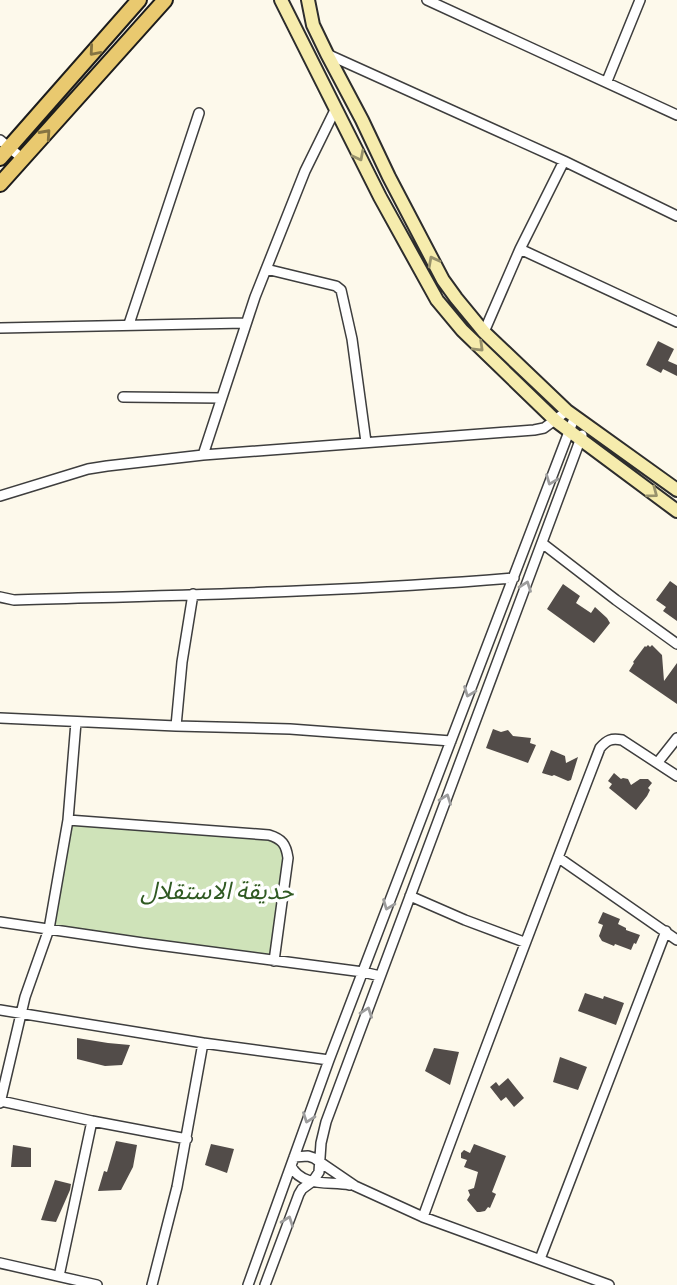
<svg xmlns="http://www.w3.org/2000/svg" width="677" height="1285" font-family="'Zilla Slab','Noto Sans Arabic',serif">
  <rect width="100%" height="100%" fill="#fdf9eb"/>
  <path fill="#cfe3b9" d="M 68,820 L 269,835 L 286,847 L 274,961 L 53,930 Z"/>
  <path fill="#524c49" d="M 658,341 L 674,349 L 668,361 L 677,365 L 677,376 L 663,369 L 661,373 L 646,365 Z
    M 670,581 L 677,586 L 677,621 L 663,611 L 666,607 L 656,600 Z
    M 563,584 L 580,596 L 576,603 L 591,613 L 595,607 L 607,618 L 610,623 L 594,643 L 547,609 Z
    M 648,645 L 650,647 L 652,645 L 662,655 L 664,681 L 677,663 L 677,704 L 629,671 L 634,663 L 633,662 L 645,646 L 646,647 Z
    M 493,729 L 501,732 L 508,730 L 513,736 L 531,738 L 530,743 L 536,745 L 528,763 L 486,748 Z
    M 551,750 L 565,756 L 566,763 L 578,757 L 571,780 L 568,781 L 554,775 L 552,776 L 542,773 Z
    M 614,773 L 621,779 L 623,778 L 628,779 L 631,785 L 640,779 L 648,779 L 652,783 L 648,788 L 650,790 L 647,796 L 636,810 L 609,788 L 612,784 L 608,781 Z
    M 603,912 L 620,919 L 618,924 L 626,928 L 626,930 L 640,935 L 636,944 L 634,943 L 631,950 L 615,944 L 614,946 L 602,941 L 599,936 L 603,925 L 598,923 Z
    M 585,993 L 603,999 L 604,996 L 624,1003 L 616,1025 L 578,1011 Z
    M 77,1038 L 108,1043 L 130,1045 L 122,1065 L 105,1066 L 77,1059 Z
    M 434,1048 L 459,1052 L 450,1085 L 425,1071 Z
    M 560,1057 L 587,1067 L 578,1090 L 553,1082 Z
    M 508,1078 L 524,1098 L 514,1107 L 506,1097 L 501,1101 L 490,1087 L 496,1082 L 499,1086 Z
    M 116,1141 L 137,1145 L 133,1167 L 121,1190 L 98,1191 L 104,1171 L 107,1172 Z
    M 211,1144 L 234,1149 L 227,1173 L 205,1165 Z
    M 474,1144 L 506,1156 L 492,1192 L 496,1194 L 490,1208 L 488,1207 L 485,1211 L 480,1212 L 477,1212 L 467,1200 L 470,1195 L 468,1190 L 474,1188 L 478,1172 L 464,1167 L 467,1160 L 461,1158 L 461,1153 L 464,1150 L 470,1153 Z
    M 13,1145 L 31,1148 L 31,1167 L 11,1167 Z
    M 55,1180 L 71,1184 L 70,1190 L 56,1222 L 41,1220 Z"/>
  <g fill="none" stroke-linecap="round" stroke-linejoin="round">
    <defs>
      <path id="street" d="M 427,0 L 677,115
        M 327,54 L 564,161 L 677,216
        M 607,81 L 640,0
        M 0,140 L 23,159
        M 520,249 L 677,322
        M 266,269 L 336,286 L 341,290 L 352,339 L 366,442
        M 129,324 L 199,113
        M 0,328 L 245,323
        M 484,332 L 520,249 L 564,161
        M 123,397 L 221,398
        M 203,455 L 255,297 L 305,171 L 336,108
        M 0,496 L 88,469 L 107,466 L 203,455 L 534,430 L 544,428 L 567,411
        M 542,543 L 616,600 L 677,644
        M 0,597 L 14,600 C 181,595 347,592 514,578
        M 0,718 L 176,726 L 290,729 L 451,741
        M 176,726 L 182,662 L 193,594
        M 658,762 L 677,738
        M 68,820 L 269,835 C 282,839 286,844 288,858 L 274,961
        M 559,858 L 677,940
        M 410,896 L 465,920 L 524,942
        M 0,922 L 143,943 L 363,972 L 380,976
        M 0,1010 L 203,1043 L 329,1060
        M 1,1101 L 92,1121
        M 0,1103 L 25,997 L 49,929 L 68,820 L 76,722
        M 294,1157 L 308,1156 L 314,1158 L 355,1186 L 423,1217 L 609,1285
        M 291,1166 C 302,1188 330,1181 350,1185
        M 423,1217 C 480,1060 540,904 600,748 C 607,740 611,738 622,740 L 677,776
        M 540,1259 L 666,931
        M 0,1263 L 97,1285
        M 59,1276 L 92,1121 L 187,1139
        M 152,1285 L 177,1187 L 203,1043
        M 248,1285 L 329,1060 L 575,416
        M 265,1285 L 299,1194 L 302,1189 L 313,1181 L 319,1172 L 321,1143 L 326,1122 L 582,435"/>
      <path id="secondary" d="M 281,0 L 380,197 L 437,300 L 462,330 L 556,421 L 677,511
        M 308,0 L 313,25 L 327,54 L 362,120 L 389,177 L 443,280 L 456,298 L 484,332 L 567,411 L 677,490"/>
      <path id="primary" d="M 0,158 L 139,0
        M 0,184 L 165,0"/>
    </defs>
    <use href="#street" stroke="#3e3e3e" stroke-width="12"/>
    <use href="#secondary" stroke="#2d2d2d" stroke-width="16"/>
    <use href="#primary" stroke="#1c1c1c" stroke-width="18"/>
    <use href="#street" stroke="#fff" stroke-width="9"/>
    <use href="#secondary" stroke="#f6ecad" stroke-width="12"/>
    <use href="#primary" stroke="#e9c96f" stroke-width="14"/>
  </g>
  <defs><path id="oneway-chevron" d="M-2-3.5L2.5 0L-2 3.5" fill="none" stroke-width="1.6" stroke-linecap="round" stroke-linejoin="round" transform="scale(1.75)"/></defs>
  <g stroke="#857442">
    <use href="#oneway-chevron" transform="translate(94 51) rotate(131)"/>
    <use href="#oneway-chevron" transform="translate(46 134) rotate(-48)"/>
  </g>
  <g stroke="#98926c">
    <use href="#oneway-chevron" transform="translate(359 156) rotate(63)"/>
    <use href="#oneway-chevron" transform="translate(433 261) rotate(-118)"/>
    <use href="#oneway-chevron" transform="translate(479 347) rotate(44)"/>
    <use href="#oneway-chevron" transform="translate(653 493) rotate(37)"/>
  </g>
  <g stroke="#9d9d9d">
    <use href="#oneway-chevron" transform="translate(551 480) rotate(111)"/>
    <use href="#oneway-chevron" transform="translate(526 586) rotate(-70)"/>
    <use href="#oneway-chevron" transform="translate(469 692) rotate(111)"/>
    <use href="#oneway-chevron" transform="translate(446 799) rotate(-70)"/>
    <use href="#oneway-chevron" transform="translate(388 905) rotate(111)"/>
    <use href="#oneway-chevron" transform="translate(367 1012) rotate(-70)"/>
    <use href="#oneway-chevron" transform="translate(308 1118) rotate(110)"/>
    <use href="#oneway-chevron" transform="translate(288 1221) rotate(-70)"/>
  </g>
  <g text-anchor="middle" stroke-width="7" stroke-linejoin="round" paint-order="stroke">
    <g font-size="24" font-style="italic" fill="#305a23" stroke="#fff">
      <text x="217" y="899">حديقة الاستقلال</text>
    </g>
  </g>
</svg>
